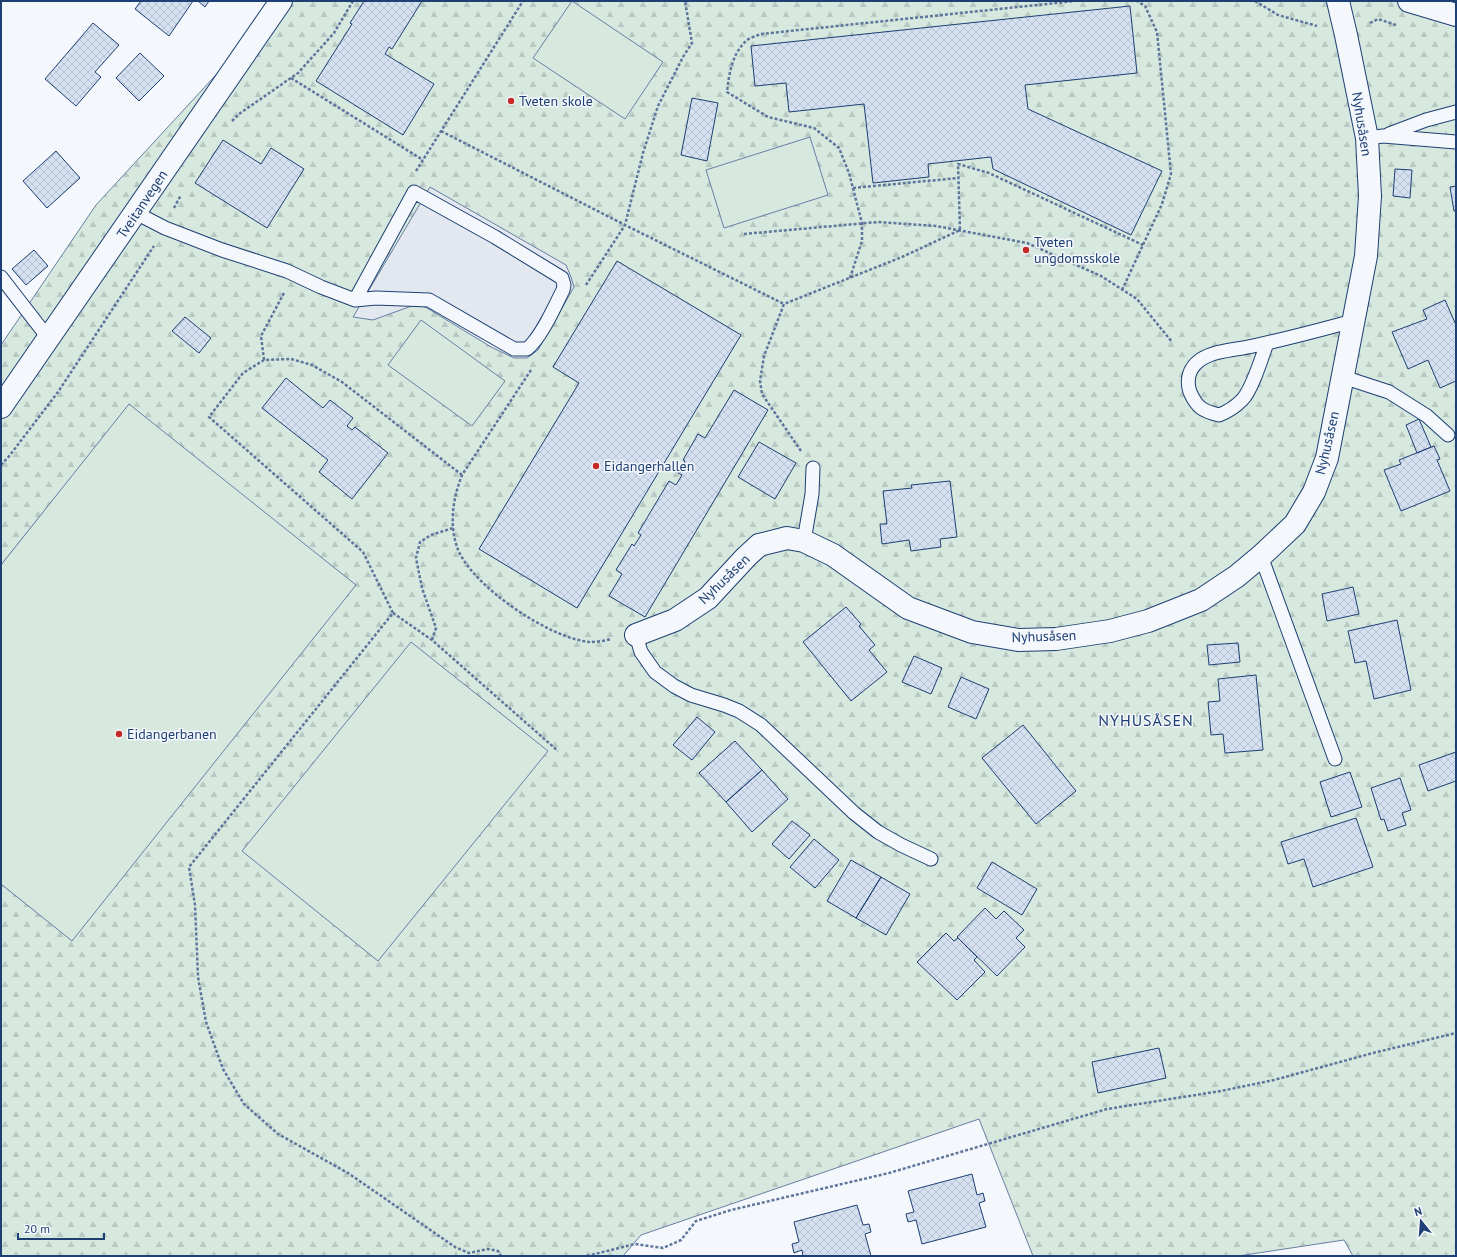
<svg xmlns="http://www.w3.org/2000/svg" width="1457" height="1257" font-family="'PT Sans',sans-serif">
  <defs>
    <pattern id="forest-firs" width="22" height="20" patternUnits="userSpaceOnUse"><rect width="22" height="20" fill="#d7e8df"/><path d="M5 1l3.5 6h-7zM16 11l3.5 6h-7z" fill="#b8c8c3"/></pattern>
    <pattern id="building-cross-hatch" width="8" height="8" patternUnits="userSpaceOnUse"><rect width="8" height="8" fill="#d5e0f0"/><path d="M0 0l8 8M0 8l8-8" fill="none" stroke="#b6c1d1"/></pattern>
  </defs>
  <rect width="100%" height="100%" fill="#f4f7fb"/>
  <path fill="url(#forest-firs)" stroke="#687fa3" d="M 284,1 L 1456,1 L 1456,1256 L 1353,1256 L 1344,1240 L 1238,1256 L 1033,1256 L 979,1119 L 641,1235 L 623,1256 L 1,1256 L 1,884 L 72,940 L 130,404 L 1,565 L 1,345 L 96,205 Z"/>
  <path fill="#d7e8df" stroke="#687fa3" d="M 572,1 L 663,62 L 625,119 L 533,58 Z
    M 810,137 L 828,195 L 724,228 L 706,170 Z
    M 421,320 L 505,381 L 472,426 L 388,365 Z
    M 129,404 L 356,585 L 72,941 L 1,884 L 1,565 Z
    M 411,642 L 548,751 L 378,961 L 242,851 Z"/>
  <path fill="#e3e8f0" stroke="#687fa3" d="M 430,187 L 566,265 L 571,277 L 574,287 L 538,350 L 527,358 L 514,358 L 491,347 L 427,308 L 417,304 L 373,320 L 353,317 Z"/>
  <path fill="url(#building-cross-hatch)" stroke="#1d3f73" d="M 141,1 L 193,1 L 169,36 L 135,9 Z
    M 198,1 L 209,1 L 205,7 Z
    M 364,1 L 422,1 L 392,49 L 389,47 L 385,54 L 434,84 L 403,135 L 316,81 L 352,24 L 350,23 Z
    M 1130,6 L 1137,73 L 1025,85 L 1028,109 L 1162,171 L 1131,235 L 993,169 L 991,157 L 928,164 L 929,177 L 873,183 L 864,104 L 789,112 L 786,83 L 755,86 L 751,46 Z
    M 93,23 L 119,45 L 95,72 L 101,77 L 76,106 L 45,79 Z
    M 140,53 L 164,76 L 139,101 L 116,78 Z
    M 692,98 L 718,103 L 707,161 L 681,155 Z
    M 223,140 L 261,164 L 271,148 L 304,169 L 267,228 L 195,183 Z
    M 56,151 L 80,178 L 47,208 L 23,181 Z
    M 1395,169 L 1412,170 L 1410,198 L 1393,196 Z
    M 1456,186 L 1456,211 L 1454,211 L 1450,187 Z
    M 34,250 L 48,266 L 26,285 L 12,269 Z
    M 617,261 L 741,335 L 577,608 L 479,549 L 579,383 L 553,367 Z
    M 1445,300 L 1456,325 L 1456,381 L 1440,388 L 1428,360 L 1408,369 L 1392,332 L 1427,319 L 1423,310 Z
    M 185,317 L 211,338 L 199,353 L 172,331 Z
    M 286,378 L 323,408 L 330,400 L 353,418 L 347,426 L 352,430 L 355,427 L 388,453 L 352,499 L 319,472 L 328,460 L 262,408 Z
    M 734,390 L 768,410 L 645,617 L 609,596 L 622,574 L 616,570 L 632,544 L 634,546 L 641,535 L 638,533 L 669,481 L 676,485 L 682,475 L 678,473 L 685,461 L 683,460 L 698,434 L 705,438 Z
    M 1419,419 L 1431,447 L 1417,453 L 1406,425 Z
    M 759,442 L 796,463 L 775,499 L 738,477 Z
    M 1434,446 L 1440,459 L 1437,460 L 1450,491 L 1401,511 L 1384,470 L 1401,464 L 1399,460 Z
    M 950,481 L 957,537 L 940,539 L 941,547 L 911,551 L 909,540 L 882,544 L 880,524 L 887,524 L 883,491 L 912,488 L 911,485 Z
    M 1353,587 L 1359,614 L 1327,621 L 1322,594 Z
    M 846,607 L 861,624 L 859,626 L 875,645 L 869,650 L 887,672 L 851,701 L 803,642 Z
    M 1397,620 L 1411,690 L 1374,699 L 1366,661 L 1355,663 L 1348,631 Z
    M 1238,643 L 1240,662 L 1209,665 L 1207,645 Z
    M 914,656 L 942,668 L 931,694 L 902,682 Z
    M 1256,675 L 1263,750 L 1225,753 L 1223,734 L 1211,735 L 1208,702 L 1220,701 L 1218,679 Z
    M 961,677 L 989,689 L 976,719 L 948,707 Z
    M 697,717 L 715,732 L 692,760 L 673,745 Z
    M 1023,725 L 1076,791 L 1036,824 L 982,758 Z
    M 735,741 L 762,770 L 726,802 L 699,773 Z
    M 1456,752 L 1456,781 L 1428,791 L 1419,765 Z
    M 762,770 L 788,799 L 752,832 L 726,802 Z
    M 1350,772 L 1362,807 L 1331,817 L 1320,782 Z
    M 1400,778 L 1411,810 L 1402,813 L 1406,825 L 1388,831 L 1384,819 L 1381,820 L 1371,788 Z
    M 1356,818 L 1373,867 L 1313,887 L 1304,859 L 1288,864 L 1281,842 Z
    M 792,821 L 810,835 L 789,859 L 772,844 Z
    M 814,839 L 839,860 L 815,888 L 790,867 Z
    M 851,860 L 881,877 L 856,918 L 827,901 Z
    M 992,862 L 1037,889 L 1022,915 L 977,888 Z
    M 881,877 L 910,894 L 886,935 L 856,918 Z
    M 985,908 L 996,919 L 1004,911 L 1024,930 L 1016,938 L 1025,947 L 997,976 L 957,937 Z
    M 946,933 L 954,941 L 958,938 L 977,957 L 974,960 L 985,972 L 957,1000 L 917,962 Z
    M 1159,1048 L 1166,1078 L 1098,1093 L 1092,1062 Z
    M 972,1174 L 977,1195 L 983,1193 L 985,1201 L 979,1203 L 986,1227 L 922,1244 L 916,1220 L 908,1222 L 906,1214 L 914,1212 L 908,1191 Z
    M 857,1205 L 863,1225 L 869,1224 L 871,1232 L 865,1234 L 871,1256 L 803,1256 L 802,1250 L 794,1253 L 792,1244 L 799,1242 L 794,1222 Z"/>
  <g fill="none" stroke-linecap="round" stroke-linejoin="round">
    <defs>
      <path id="service" d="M 1389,134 L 1426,120 L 1456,112
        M 1367,138 L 1383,136 L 1456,142
        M 136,213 L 165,228 L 222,250 L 287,271 L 321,287 L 355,300 L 376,298 L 429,300 L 514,349 L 527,349 C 541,338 555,306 563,290 L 564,285 L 562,278 L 495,237 L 414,192 L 355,300
        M 1,277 L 49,339
        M 1267,343 C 1262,357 1252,390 1242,400 C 1235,407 1227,412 1219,415 C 1203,411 1197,408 1190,392 C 1186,380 1189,368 1200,360 C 1215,350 1236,350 1253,346 C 1286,339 1320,330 1353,321
        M 1343,377 L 1389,392 L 1427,416 L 1448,435
        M 804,541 L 812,494 L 813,468
        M 1261,556 L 1335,759
        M 636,635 L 641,652 L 655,672 L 674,686 L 691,695 L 724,705 L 739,711 L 761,725 L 854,813 L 878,832 L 901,845 L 931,859"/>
      <path id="minor" d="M 636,635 L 675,620 L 708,598 L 746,557 L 759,545 L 787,538 L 804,541 L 833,555 L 908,608 L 972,632 L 1018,640 L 1056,639 L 1110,631 L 1148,621 L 1201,600 L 1237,576 L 1261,556 L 1295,524 L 1314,492 L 1327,458 L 1366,256 L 1370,196 L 1367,138 L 1346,35 L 1338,1"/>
      <path id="tertiary" d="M 1409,1 L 1456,15"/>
      <path id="secondary" d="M 1,407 L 281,1"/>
    </defs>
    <use href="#service" stroke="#1d3f73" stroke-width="15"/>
    <use href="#minor" stroke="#1d3f73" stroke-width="24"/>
    <use href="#tertiary" stroke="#1d3f73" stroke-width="24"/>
    <use href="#secondary" stroke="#1d3f73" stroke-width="24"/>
    <path stroke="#5e769c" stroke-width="2.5" stroke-dasharray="3 2" stroke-linecap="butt" d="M 1255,1 L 1278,15 L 1317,26
      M 1370,23 L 1378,19 L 1396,25
      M 291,78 L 423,160
      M 232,121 L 239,114 L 298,73 L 334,33 L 353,1
      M 441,131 L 625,225 L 784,304
      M 416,171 L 523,1
      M 853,188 L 958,178
      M 174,208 L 181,195
      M 744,234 L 878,222 L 936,226 L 1027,243 L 1101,276 L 1137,299 L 1172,342
      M 850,278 L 862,241 L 862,223 L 849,173 L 839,148 L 814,128 L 768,117 L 727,92 C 729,74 732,54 746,41 C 749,38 756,36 761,34 L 1075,1
      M 586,285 L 625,225 L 643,153 L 658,106 L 683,57 L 692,43 L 685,1
      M 1122,290 L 1162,204 L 1171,174 L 1157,32 L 1145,6 L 1137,1
      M 264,360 L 261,336 L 284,293
      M 531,370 L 462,475 C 453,498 449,523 457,547 C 470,585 550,639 590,642 C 596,642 604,641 611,639
      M 801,451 L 762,394 L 760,381 L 764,356 L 784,304 L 902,257 L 960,230 L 958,164 L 989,173 L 1143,245
      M 1,465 L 10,455 L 58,392 L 154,246
      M 462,475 L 342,382 L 312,365 L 291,359 L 264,360 L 243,373 L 209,417 L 363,552 L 393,613 L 189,867 L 195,905 L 198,977 L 206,1022 L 223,1069 L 244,1104 L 278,1134 L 348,1173 L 455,1247 L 469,1253 L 488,1249 L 498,1251 L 501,1256
      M 393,613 L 432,640 L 558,751
      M 432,640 L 436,628 L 422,588 L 416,558 L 420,542 L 431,535 L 453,528
      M 587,1256 L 635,1244 L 663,1248 L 681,1240 L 696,1221 L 731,1210 L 889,1173 L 1107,1109 L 1221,1091 L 1274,1080 L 1373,1053 L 1456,1033"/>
    <use href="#service" stroke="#f4f7fb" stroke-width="13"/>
    <use href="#minor" stroke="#f4f7fb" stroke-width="22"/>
    <use href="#tertiary" stroke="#f4f7fb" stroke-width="22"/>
    <use href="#secondary" stroke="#f4f7fb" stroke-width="22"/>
  </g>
  <g fill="#c62828" stroke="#f4f7fb" stroke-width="1.5">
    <circle cx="511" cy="101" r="4"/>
    <circle cx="1026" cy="250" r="4"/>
    <circle cx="596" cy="466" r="4"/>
    <circle cx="119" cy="734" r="4"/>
  </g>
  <g text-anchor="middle" stroke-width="3" stroke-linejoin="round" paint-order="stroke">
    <g font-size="14" fill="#1d3f73" stroke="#f4f7fb" text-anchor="start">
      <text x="519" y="106">Tveten skole</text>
      <text x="1034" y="247">Tveten<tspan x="1034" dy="16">ungdomsskole</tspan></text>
      <text x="604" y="471">Eidangerhallen</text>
      <text x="127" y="739">Eidangerbanen</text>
    </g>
    <g font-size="14" fill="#1d3f73" stroke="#f4f7fb">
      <text transform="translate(1362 124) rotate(81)" y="5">Nyhusåsen</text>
      <text transform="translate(142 204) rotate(-56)" y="5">Tveitanvegen</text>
      <text transform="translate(1327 443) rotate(-77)" y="5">Nyhusåsen</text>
      <text transform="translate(724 579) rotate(-44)" y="5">Nyhusåsen</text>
      <text transform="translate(1044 636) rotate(-2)" y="5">Nyhusåsen</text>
    </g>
    <g font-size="16" letter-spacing="1" fill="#1d3f73" stroke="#f4f7fb">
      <text x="1146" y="726">NYHUSÅSEN</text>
    </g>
  </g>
  <rect width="1457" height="1257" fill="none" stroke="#1d3f73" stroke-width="4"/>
  <g transform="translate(1421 1221) rotate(343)" stroke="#f4f7fb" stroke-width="3" paint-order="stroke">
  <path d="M0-3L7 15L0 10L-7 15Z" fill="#1d3f73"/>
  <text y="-6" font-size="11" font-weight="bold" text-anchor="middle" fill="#1d3f73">N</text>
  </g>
  <path d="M18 1233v6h86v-6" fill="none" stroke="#1d3f73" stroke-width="2"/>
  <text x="24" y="1233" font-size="12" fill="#1d3f73" stroke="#f4f7fb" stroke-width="3" paint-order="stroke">20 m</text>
</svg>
